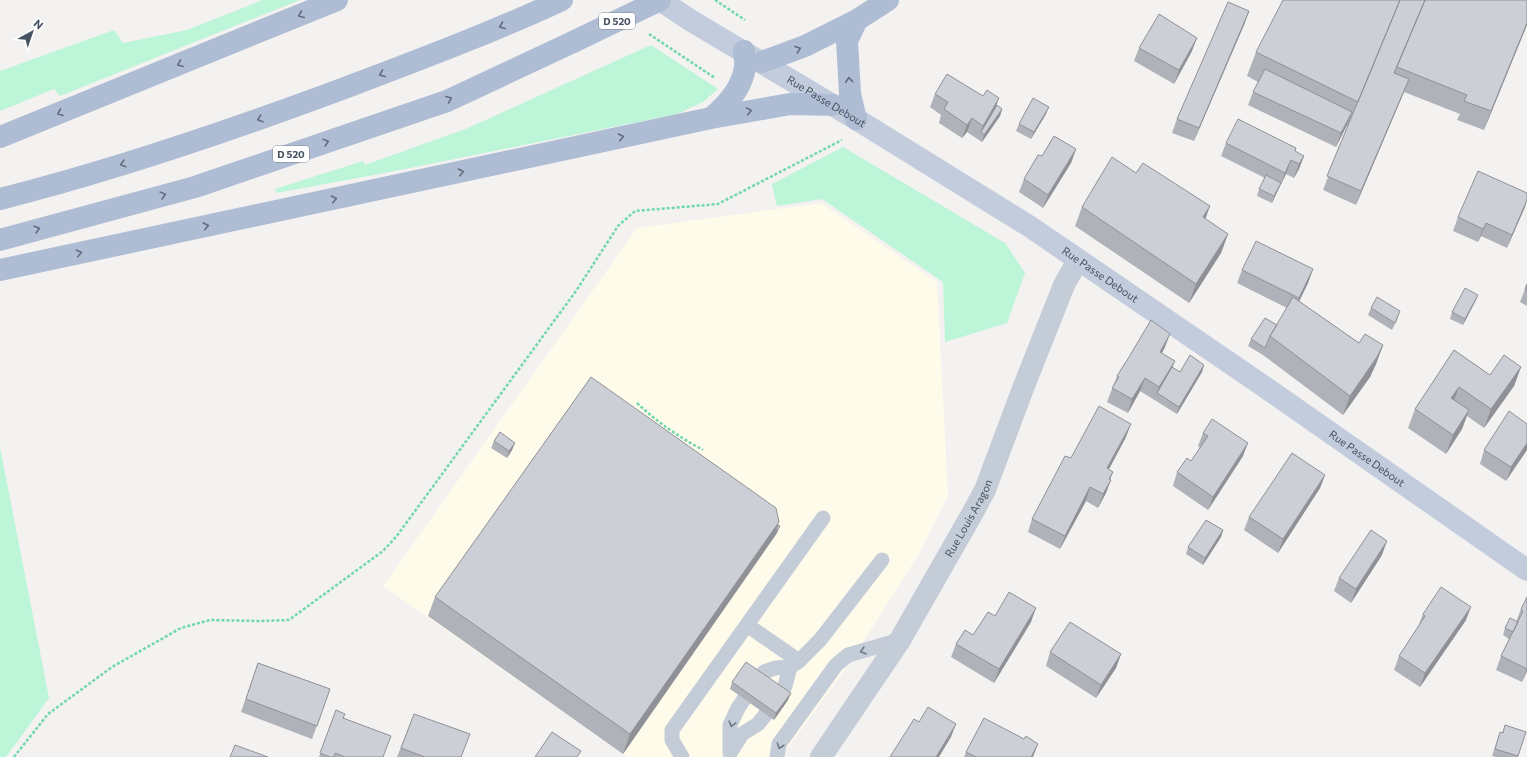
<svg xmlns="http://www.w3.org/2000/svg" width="1527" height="757" font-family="Commissioner,sans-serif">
  <rect width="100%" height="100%" fill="#f4f1f1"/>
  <path fill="#fefbeb" d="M 821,203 L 937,282 L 948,495 L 920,552 L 872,628 L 849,664 L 781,757 L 628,757 L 383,586 L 637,228 Z"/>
  <path fill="#bcf5d8" d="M 263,0 L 300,0 L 60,96 L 54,89 L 0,111 L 0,71 L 114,30 L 123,43 L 187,30 Z
    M 651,45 L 718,89 L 703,102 L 677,114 L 390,172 L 276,193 L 275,189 L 363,161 L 365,165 L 468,128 Z
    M 843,147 L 1005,243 L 1025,273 L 1007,323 L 945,342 L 943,282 L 822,199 L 777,206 L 772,184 Z
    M 0,447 L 49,698 L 6,757 L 0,757 Z"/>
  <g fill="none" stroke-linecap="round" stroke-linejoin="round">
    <path stroke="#6fd7af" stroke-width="2.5" stroke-dasharray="3 2" stroke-linecap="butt" d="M 715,0 L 745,20
      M 649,34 L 715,78
      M 637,403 C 657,422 679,437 703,450
      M 14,757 L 48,714 L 112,667 L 181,628 L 210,620 L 258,621 L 289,620 L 383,551 L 396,537 L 576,291 L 618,226 L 635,211 L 718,204 L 842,140"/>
    <path stroke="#c4ccd7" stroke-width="15" d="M 747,625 L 799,661
      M 730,751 L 730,725 L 738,708 L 758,679 L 764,672 L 775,668 L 790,667 L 799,661 L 820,640 L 882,560
      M 730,753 L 742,734 L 758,724 L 766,714 L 785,686 L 790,667
      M 682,757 L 672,740 L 672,730 L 823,518
      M 777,757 L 779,744 L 836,665 L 848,655 L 900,640"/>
    <path stroke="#c4ccd7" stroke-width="22" id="s1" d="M 821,757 L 900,640 L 972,514 L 985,490 L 1022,391 L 1064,285 L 1078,260"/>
    <path stroke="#c2ccdc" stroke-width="22" id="s2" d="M 660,0 L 690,20 L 856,119 L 1029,226 L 1259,383 L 1527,570"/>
    <path stroke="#aebdd3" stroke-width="22" d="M 762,62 L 805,46 L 857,20
      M 711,118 C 727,105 742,89 745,67 C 746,62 744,56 744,51
      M 856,119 L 850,94 L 847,41 L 857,20 L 888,0
      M 0,137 L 337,0
      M 0,199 C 119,169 235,129 350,86 C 421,59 493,32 562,0
      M 0,240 L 195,187 L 447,101 L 573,42
      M 0,270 L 711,118 L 790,104 L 833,105"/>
    <path stroke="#aebdd3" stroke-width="22" d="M 573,42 L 660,0"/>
  </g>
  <path fill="#b0b2b9" d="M 1249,11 L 1244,25 L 1194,141 L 1172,133 L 1177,119 Z
    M 1527,25 L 1484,130 L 1457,120 L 1460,114 L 1404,92 L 1356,205 L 1323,190 L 1348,126 L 1347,125 L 1336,147 L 1248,105 L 1253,92 L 1258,82 L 1247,76 L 1256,52 Z
    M 1139,48 L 1192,51 L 1174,84 L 1134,61 Z
    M 935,94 L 983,96 L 1002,109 L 1000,116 L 982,142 L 967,132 L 962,138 L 939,123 L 941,115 L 930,107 Z
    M 1046,114 L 1031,139 L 1016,131 L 1019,124 Z
    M 1226,143 L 1296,148 L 1295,152 L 1304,156 L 1299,169 L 1294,178 L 1286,174 L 1272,203 L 1257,196 L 1259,189 L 1265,178 L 1221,156 Z
    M 1076,149 L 1071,163 L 1043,208 L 1019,192 L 1024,179 Z
    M 1136,173 L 1210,206 L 1205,219 L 1228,234 L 1221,253 L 1189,303 L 1075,226 L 1082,207 Z
    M 1525,207 L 1507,248 L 1481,236 L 1478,242 L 1453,231 L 1458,217 Z
    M 1313,269 L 1308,283 L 1299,301 L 1359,343 L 1383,345 L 1376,364 L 1370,377 L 1343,415 L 1263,355 L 1248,346 L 1251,339 L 1277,325 L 1287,308 L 1237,283 L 1242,270 Z
    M 1527,284 L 1527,306 L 1520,302 Z
    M 1478,295 L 1475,302 L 1463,325 L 1450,319 L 1452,312 Z
    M 1371,308 L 1398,318 L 1392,330 L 1368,315 Z
    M 1165,347 L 1162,353 L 1172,367 L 1180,372 L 1204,365 L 1202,372 L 1177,414 L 1140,391 L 1128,413 L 1107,402 L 1117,376 Z
    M 1454,350 L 1490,375 L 1521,367 L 1514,386 L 1484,428 L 1467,416 L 1462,429 L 1446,454 L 1408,428 L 1415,409 Z
    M 1527,424 L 1506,481 L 1480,464 L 1484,450 Z
    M 1203,433 L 1243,456 L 1208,510 L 1173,486 L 1177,472 L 1191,461 L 1200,448 L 1198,446 Z
    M 1126,437 L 1109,469 L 1110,479 L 1106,493 L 1098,508 L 1086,501 L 1060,549 L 1028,532 L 1032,519 L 1071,458 Z
    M 494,441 L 515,443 L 512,450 L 507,458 L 491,448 Z
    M 1325,475 L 1320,488 L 1278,553 L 1244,530 L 1249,517 Z
    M 778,525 L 777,533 L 623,754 L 428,616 L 435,597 Z
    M 1223,530 L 1221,537 L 1203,565 L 1186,554 L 1188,547 Z
    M 1382,555 L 1351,603 L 1334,591 L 1339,578 Z
    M 1527,597 L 1527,671 L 1522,682 L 1496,670 L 1501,656 L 1509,639 L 1503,635 L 1505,628 L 1516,622 L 1521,609 Z
    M 1423,614 L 1466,620 L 1420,687 L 1394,670 L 1399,656 L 1418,627 Z
    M 995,616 L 1031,622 L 994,683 L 951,657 L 956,644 L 973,635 Z
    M 1050,652 L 1121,654 L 1116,668 L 1096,698 L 1046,666 Z
    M 258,663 L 330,689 L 312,739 L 241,712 Z
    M 732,682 L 788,700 L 774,720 L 730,689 Z
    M 336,710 L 344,718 L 384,757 L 319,757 Z
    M 414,714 L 461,757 L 397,757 Z
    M 1505,725 L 1526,732 L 1518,757 L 1496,757 L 1492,756 L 1500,732 L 1502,733 Z
    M 966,752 L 1033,757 L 964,757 Z"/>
  <path fill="#909196" d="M 1249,11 L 1244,25 L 1194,141 L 1199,128 Z
    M 1527,23 L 1527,25 L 1484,130 L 1491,111 Z
    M 1197,38 L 1192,51 L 1174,84 L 1179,70 Z
    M 1409,79 L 1404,92 L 1356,205 L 1361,191 Z
    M 999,98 L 994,112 L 981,132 L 983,126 Z
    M 1049,107 L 1046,114 L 1031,139 L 1034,132 Z
    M 1002,109 L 1000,116 L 982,142 L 984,135 Z
    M 1352,112 L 1347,125 L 1336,147 L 1341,133 Z
    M 972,118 L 967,132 L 962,138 L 967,125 Z
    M 1076,149 L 1071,163 L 1043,208 L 1048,195 Z
    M 1304,156 L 1299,169 L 1294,178 L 1299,164 Z
    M 1291,160 L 1286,174 L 1280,186 L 1285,173 Z
    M 1281,183 L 1278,190 L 1272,203 L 1274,196 Z
    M 1527,200 L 1525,207 L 1507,248 L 1512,235 Z
    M 1210,206 L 1203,225 L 1203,217 Z
    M 1486,223 L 1481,236 L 1478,242 L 1483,229 Z
    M 1228,234 L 1221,253 L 1189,303 L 1196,284 Z
    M 1313,269 L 1308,283 L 1294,312 L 1299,298 Z
    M 1478,295 L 1475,302 L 1463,325 L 1465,319 Z
    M 1170,334 L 1165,347 L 1155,366 L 1160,352 Z
    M 1383,345 L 1376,364 L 1370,377 L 1343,415 L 1350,396 Z
    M 1175,361 L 1170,374 L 1157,393 L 1159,387 Z
    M 1204,365 L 1202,372 L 1177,414 L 1179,407 Z
    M 1521,367 L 1514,386 L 1484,428 L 1491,409 Z
    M 1145,378 L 1140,391 L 1128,413 L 1132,399 Z
    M 1459,387 L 1452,406 L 1451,398 Z
    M 1469,410 L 1462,429 L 1446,454 L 1453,435 Z
    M 1131,424 L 1126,437 L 1102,482 L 1107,468 Z
    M 515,443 L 512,450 L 507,458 L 509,451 Z
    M 1248,443 L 1243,456 L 1208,510 L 1213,497 Z
    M 1527,443 L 1527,450 L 1506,481 L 1511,467 Z
    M 1113,472 L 1108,485 L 1111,480 L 1106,493 L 1098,508 L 1109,479 Z
    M 1325,475 L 1320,488 L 1278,553 L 1283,539 Z
    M 1090,487 L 1086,501 L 1060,549 L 1065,536 Z
    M 779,522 L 774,534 L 780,526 L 777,533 L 623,754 L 630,734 Z
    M 1223,530 L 1221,537 L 1203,565 L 1205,558 Z
    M 1387,541 L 1382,555 L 1351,603 L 1356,589 Z
    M 1471,607 L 1466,620 L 1420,687 L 1425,673 Z
    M 1036,608 L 1031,622 L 994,683 L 999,669 Z
    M 1121,654 L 1116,668 L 1096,698 L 1101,685 Z
    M 1527,668 L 1527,671 L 1522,682 Z
    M 791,693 L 788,700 L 774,720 L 776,713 Z
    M 956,724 L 951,737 L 939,757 L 936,757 Z
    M 1038,744 L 1033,757 L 1031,757 Z"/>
  <path fill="#cdcfd7" stroke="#909196" d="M 1283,0 L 1400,0 L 1358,102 L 1256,52 Z
    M 1400,0 L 1425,0 L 1394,73 L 1409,79 L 1361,191 L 1327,176 Z
    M 1425,0 L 1527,0 L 1527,23 L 1491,111 L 1464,101 L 1467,95 L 1397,67 Z
    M 1228,2 L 1249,11 L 1199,128 L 1177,119 Z
    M 1159,14 L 1197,38 L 1179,70 L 1139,48 Z
    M 1265,69 L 1352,112 L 1341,133 L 1253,92 Z
    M 947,74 L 983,96 L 987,90 L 999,98 L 983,126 L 972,118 L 967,125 L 944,109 L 948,102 L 935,94 Z
    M 1033,98 L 1049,107 L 1034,132 L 1019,124 Z
    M 997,105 L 1002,109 L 984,135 L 981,132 Z
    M 1238,119 L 1296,148 L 1295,151 L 1304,156 L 1299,164 L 1291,160 L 1285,173 L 1226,143 Z
    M 1054,136 L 1076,149 L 1048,195 L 1024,179 L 1038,155 L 1042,156 Z
    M 1112,157 L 1136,173 L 1143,163 L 1210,206 L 1203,217 L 1228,234 L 1196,284 L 1082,207 Z
    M 1478,171 L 1527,193 L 1527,200 L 1512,235 L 1486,223 L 1483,229 L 1458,217 Z
    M 1266,175 L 1281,183 L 1274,196 L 1259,189 Z
    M 1256,241 L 1313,269 L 1299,298 L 1242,270 Z
    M 1527,284 L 1527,290 L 1525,289 Z
    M 1465,288 L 1478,295 L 1465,319 L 1452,312 Z
    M 1293,297 L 1359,343 L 1365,334 L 1383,345 L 1377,357 L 1350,396 L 1270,336 Z
    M 1377,297 L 1400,311 L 1395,323 L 1371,308 Z
    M 1265,318 L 1277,325 L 1270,336 L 1265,348 L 1251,339 Z
    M 1151,320 L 1170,334 L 1160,352 L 1175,361 L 1159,387 L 1145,378 L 1132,399 L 1112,388 L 1119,377 L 1117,376 L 1125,363 L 1126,362 Z
    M 1454,350 L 1490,375 L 1504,355 L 1521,367 L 1491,409 L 1459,387 L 1451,398 L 1469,410 L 1453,435 L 1415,409 Z
    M 1190,355 L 1204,365 L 1179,407 L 1157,393 L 1172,367 L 1180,372 Z
    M 591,377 L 776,508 L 779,522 L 630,734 L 435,597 Z
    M 1099,406 L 1131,424 L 1107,468 L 1113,472 L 1109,479 L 1111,480 L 1103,494 L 1090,487 L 1065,536 L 1032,519 L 1065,456 L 1071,458 Z
    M 1509,411 L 1527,424 L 1527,443 L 1511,467 L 1484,450 Z
    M 1212,419 L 1248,443 L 1213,497 L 1177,472 L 1187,458 L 1191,461 L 1208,436 L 1203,433 Z
    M 500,432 L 515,443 L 509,451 L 494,441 Z
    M 1292,453 L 1325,475 L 1283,539 L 1249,517 Z
    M 1206,520 L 1223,530 L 1205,558 L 1188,547 Z
    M 778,525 L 780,526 L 774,534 Z
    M 1371,530 L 1387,541 L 1356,589 L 1339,578 Z
    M 1441,587 L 1471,607 L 1425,673 L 1399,656 L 1425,616 L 1423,614 Z
    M 1009,592 L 1036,608 L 999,669 L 956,644 L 965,630 L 973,635 L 988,612 L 995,616 Z
    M 1527,597 L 1527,669 L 1501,656 L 1523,611 L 1521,609 Z
    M 1510,618 L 1518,622 L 1513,632 L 1505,628 Z
    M 1070,622 L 1121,654 L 1101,685 L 1050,652 Z
    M 746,662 L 791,693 L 776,713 L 732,682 Z
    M 258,663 L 330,689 L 317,726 L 246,699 Z
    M 928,707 L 956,724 L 936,757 L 890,757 L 914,719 L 919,722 Z
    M 336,710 L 345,714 L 343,718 L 391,736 L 383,757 L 345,757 L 335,753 L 334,757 L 330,757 L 320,753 Z
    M 414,714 L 470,734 L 461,757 L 425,757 L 401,748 Z
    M 984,718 L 1024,739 L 1026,736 L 1038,744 L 1031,757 L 976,757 L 966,752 Z
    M 1505,725 L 1526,732 L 1518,756 L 1495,749 L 1500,732 L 1503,733 Z
    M 552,732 L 581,751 L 577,757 L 535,757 Z
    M 235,745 L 268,757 L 230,757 Z"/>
  <defs><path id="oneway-chevron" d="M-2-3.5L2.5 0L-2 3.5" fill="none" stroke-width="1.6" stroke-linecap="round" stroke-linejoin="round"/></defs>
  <g stroke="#606d7e">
    <use href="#oneway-chevron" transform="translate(301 15) rotate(158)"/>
    <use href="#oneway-chevron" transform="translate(502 26) rotate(158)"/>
    <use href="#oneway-chevron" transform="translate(798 49) rotate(-20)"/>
    <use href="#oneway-chevron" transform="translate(180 64) rotate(158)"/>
    <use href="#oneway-chevron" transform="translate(382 74) rotate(159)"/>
    <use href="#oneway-chevron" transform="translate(849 80) rotate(-94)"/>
    <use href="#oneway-chevron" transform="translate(449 99) rotate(-23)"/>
    <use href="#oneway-chevron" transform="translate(749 111) rotate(-10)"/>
    <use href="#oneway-chevron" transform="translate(60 113) rotate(158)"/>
    <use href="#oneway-chevron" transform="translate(260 119) rotate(161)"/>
    <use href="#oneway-chevron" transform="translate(621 137) rotate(-12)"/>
    <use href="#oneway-chevron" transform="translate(326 142) rotate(-19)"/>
    <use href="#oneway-chevron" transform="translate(123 164) rotate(163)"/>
    <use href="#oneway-chevron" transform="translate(461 172) rotate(-12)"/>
    <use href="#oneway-chevron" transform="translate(163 195) rotate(-15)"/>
    <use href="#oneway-chevron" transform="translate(334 199) rotate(-12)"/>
    <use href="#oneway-chevron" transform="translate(206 226) rotate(-12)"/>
    <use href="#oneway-chevron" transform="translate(37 229) rotate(-16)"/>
    <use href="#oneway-chevron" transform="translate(79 253) rotate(-12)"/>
  </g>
  <g stroke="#6c7784">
    <use href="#oneway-chevron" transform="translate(863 651) rotate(163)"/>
    <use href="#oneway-chevron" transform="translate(732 724) rotate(105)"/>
    <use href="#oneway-chevron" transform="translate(780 746) rotate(109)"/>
  </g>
  <g text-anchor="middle" stroke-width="3" stroke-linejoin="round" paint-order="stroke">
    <g fill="#fff" stroke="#7e8690" stroke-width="1">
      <rect x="599" y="13" width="36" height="16" rx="3"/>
      <rect x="273" y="146" width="36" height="16" rx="3"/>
    </g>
    <g font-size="10" font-weight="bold" fill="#465261">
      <text x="617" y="25">D 520</text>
      <text x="291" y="158">D 520</text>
    </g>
    <g font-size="11" fill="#465261" stroke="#fff">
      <text dy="4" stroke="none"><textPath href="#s2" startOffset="195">Rue Passe Debout</textPath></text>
      <text dy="4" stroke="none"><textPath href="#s2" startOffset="519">Rue Passe Debout</textPath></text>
      <text dy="4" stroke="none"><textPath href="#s2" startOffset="843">Rue Passe Debout</textPath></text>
      <text dy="4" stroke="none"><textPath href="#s1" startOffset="281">Rue Louis Aragon</textPath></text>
    </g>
  </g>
  <g transform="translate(32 32) rotate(40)" stroke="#ffffff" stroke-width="3" paint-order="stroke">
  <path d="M0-3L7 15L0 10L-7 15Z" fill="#465261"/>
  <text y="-6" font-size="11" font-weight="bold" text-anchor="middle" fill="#465261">N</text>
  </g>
</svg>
